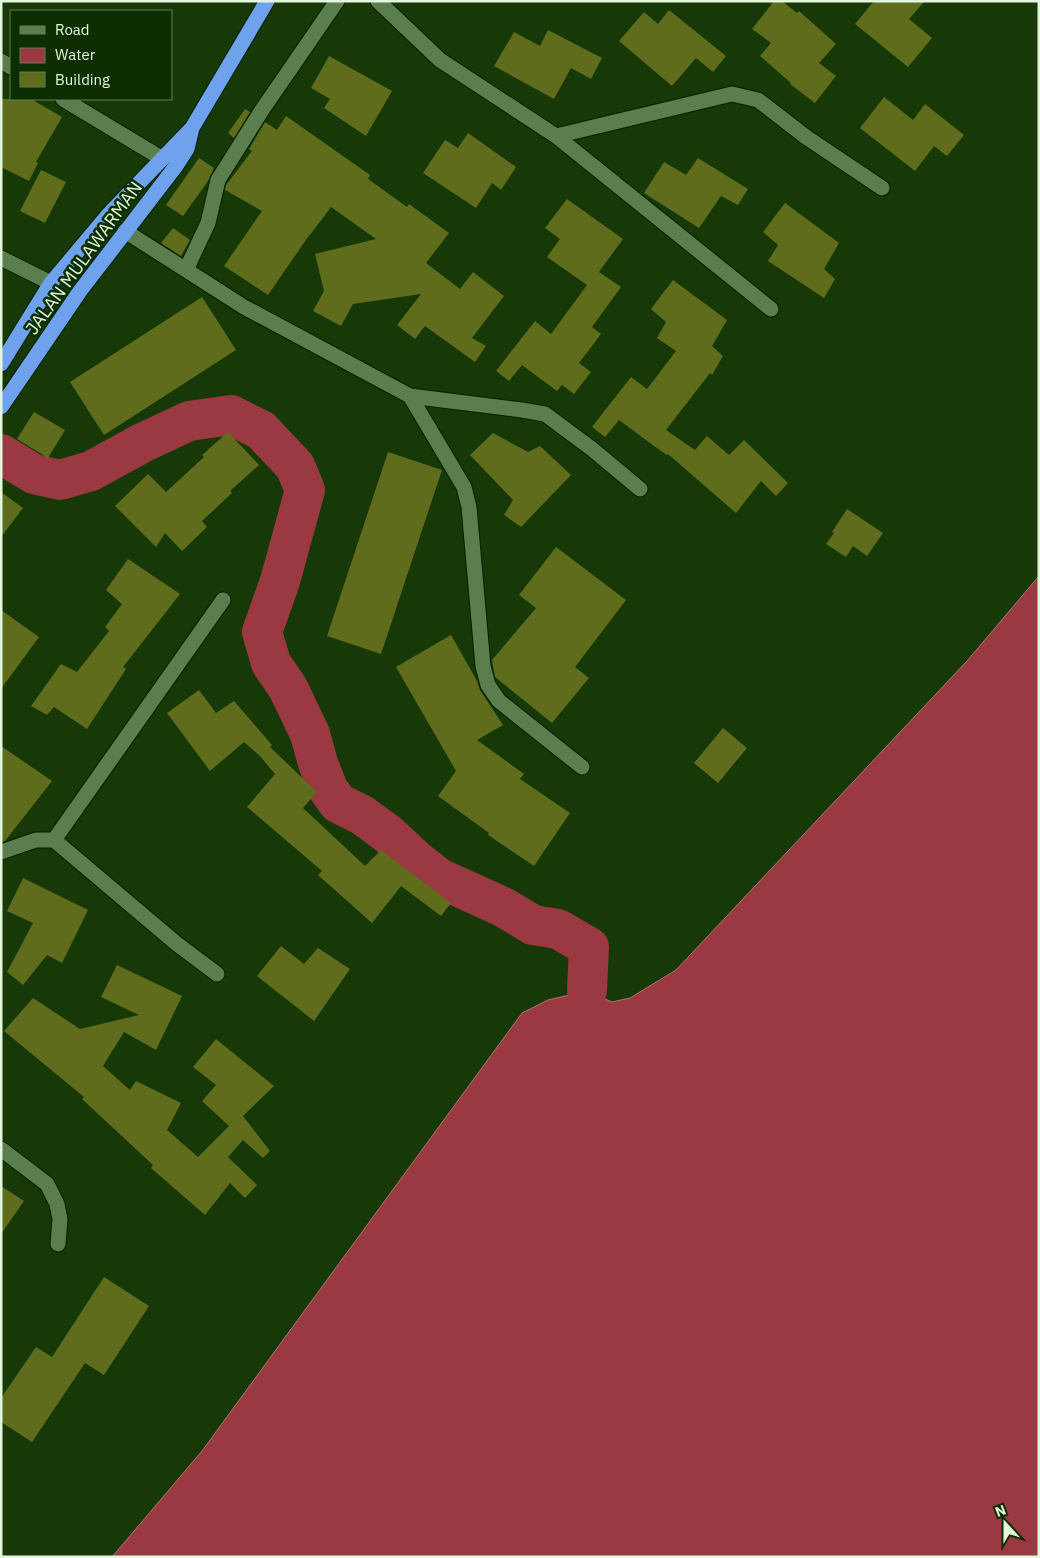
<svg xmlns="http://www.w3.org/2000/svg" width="1040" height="1558" font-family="'IBM Plex Sans',sans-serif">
  <rect width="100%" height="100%" fill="#173907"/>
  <path fill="#9a3942" stroke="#b07270" d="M 1039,576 L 1039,1557 L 112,1557 L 202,1451 L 522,1013 L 548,1000 L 587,991 L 612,1002 L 630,998 L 676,970 L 967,661 Z"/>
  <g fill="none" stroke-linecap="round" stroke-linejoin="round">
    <path stroke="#9a3942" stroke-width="40" d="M 1,454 L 34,474 L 60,480 L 91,471 L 142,443 L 189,421 L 231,415 L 261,430 L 295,466 L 305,490 L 280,581 L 262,632 L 271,663 L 288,688 L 310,734 L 318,763 L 328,789 L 338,803 L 362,815 L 388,834 L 416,860 L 439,878 L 503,907 L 533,925 L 558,929 L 589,947 L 587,991"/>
  </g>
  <path fill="#5f6c1b" d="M 774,1 L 782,1 L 797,13 L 799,11 L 836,44 L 819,63 L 836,76 L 815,103 L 790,84 L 791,83 L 760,56 L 771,43 L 752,29 Z
    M 874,1 L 925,1 L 909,19 L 932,38 L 908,67 L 855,24 Z
    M 669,10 L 726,56 L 713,72 L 696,58 L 672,86 L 619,41 L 644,12 L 658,24 Z
    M 548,30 L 602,58 L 591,79 L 571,68 L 554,99 L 494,66 L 514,32 L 540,46 Z
    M 329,56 L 392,91 L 366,136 L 324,108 L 330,99 L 311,88 Z
    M 884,97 L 913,120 L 925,104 L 964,135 L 947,156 L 934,146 L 915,171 L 860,128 Z
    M 1,99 L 31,99 L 62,117 L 36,162 L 38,163 L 29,181 L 1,167 Z
    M 245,109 L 250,112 L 234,138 L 228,133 Z
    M 286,116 L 370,175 L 368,179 L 407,207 L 409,204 L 449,233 L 426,263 L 460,289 L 473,272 L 504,296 L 472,338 L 486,346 L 475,362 L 425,326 L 415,339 L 397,325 L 421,294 L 353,304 L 341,326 L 313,311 L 324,291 L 315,254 L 376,239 L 331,207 L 310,235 L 310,234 L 268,295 L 224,266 L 262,211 L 225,190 L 226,185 L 252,151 L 249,149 L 265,122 L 277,130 Z
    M 468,133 L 516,167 L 501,190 L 492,183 L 476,208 L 423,173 L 445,140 L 458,148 Z
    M 199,158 L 214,168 L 208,181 L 183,216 L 166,205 Z
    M 698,158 L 748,189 L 738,205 L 721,196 L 699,228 L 644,193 L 664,162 L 686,175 Z
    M 41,170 L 66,182 L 45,223 L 20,211 Z
    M 567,199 L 623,239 L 599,272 L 621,287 L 592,327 L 601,334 L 579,363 L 591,372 L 574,394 L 562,385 L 557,391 L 522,365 L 509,381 L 496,371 L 535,321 L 551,334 L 587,285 L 547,257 L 560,239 L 545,228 Z
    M 785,203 L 839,243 L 824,269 L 835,279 L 824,298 L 768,261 L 778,245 L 763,232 Z
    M 173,228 L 190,240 L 181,256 L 161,243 Z
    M 673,280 L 727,320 L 712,346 L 723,356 L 712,375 L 710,373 L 666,430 L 695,450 L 707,436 L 729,455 L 744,440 L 788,483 L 776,496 L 761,481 L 736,513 L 668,454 L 667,455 L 654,446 L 619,420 L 605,437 L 592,427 L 631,377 L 647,389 L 676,351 L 657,338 L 666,322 L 651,309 Z
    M 202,297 L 236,350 L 104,435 L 70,382 Z
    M 34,412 L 65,430 L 48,458 L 17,439 Z
    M 228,432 L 259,465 L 230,491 L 232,493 L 202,521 L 207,527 L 182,551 L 165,533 L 156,547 L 115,506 L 148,474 L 166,492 L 204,457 L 202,455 Z
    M 493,433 L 528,452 L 540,446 L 571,475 L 521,527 L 504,515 L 513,500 L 470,455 Z
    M 388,452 L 442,470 L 381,654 L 327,636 Z
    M 1,492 L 23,508 L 1,537 Z
    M 847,509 L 883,533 L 867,556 L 853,546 L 846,557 L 826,544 L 834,533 L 832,532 Z
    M 556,547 L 626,600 L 575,667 L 589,678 L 552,723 L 495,677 L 492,660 L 536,608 L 519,595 Z
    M 128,559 L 180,594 L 123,667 L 126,669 L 87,729 L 54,707 L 47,715 L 31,706 L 61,664 L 77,672 L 109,631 L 105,627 L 122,604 L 106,590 Z
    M 1,610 L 39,637 L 1,689 Z
    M 451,635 L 477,681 L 480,690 L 503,725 L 477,740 L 524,774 L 520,779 L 570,813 L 534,866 L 488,835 L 489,833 L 438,796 L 456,771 L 396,667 Z
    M 199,690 L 216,713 L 234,701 L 272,745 L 270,747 L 317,792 L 303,808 L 365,866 L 381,850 L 451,903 L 441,916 L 401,886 L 372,923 L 318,875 L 322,871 L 247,807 L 275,774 L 260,756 L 244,742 L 210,771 L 167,713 Z
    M 723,728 L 747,748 L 718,783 L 694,763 Z
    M 1,746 L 52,781 L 5,841 L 1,842 Z
    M 23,878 L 88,910 L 62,963 L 47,955 L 23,985 L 7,972 L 33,923 L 7,911 Z
    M 281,946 L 304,964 L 318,948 L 350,969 L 314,1021 L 257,976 Z
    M 117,965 L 182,996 L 156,1050 L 124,1032 L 103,1066 L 130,1090 L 136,1081 L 181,1103 L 167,1130 L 198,1157 L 229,1126 L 202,1101 L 216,1085 L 193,1067 L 216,1039 L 274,1086 L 243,1116 L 270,1151 L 263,1158 L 243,1140 L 228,1157 L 257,1185 L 245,1198 L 230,1183 L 205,1215 L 151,1168 L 153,1165 L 82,1099 L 84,1097 L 4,1031 L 33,998 L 80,1029 L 139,1015 L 101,997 Z
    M 1,1186 L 24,1201 L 1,1234 Z
    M 104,1277 L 149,1306 L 104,1375 L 85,1363 L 32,1442 L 1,1422 L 1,1398 L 36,1347 L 52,1357 Z"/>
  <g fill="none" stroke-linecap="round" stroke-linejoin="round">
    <defs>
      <path id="minor" d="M 378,1 L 440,60 L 556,136 L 732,94 L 758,100 L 806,137 L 882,188
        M 1,61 L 11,67
        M 63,99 L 161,158
        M 556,136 L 771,309
        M 125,231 L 244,307 L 410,396 L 464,487 L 469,507 L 483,666 L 488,685 L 499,701 L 582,767
        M 1,258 L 51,283
        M 186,270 L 208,223 L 218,180 L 262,110 L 337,1
        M 410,396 L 522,410 L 545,414 L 592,449 L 640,489
        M 54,840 L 223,600
        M 1,852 L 36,840 L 54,840 L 177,944 L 217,974
        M 1,1149 L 47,1184 L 57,1204 L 60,1219 L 58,1244"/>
      <path id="highway" d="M 1,364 L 51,283 L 108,215 L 192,128 L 267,1
        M 1,407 L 80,291 L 176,166 L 187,149 L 192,128"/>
    </defs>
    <use href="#minor" stroke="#051e00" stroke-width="17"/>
    <use href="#highway" stroke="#051e00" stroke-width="17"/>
    <use href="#minor" stroke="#5a7e4d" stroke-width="15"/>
    <use href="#highway" stroke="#6fa2ed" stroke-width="15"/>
  </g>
  <g text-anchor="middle" stroke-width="5" stroke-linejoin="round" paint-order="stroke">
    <g font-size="18" fill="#e3f7dc" stroke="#0c2e00">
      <text transform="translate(84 258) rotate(-54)" y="6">JALAN MULAWARMAN</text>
    </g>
  </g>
  <rect width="1040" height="1558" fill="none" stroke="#e3f7dc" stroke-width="5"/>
  <rect x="10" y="10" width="162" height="90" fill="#0c2e00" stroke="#627e58"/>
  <rect x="20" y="26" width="25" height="8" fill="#5a7e4d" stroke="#627e58"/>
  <text x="55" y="35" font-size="15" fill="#e3f7dc">Road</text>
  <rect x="20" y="48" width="25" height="15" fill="#9a3942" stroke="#627e58"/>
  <text x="55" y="60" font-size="15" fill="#e3f7dc">Water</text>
  <rect x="20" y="72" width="25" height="15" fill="#5f6c1b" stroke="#627e58"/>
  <text x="55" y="85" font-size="15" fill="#e3f7dc">Building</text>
  <g transform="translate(1005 1523) rotate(339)" stroke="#0c2e00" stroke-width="4" paint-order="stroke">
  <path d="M0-4L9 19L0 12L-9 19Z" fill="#e3f7dc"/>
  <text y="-8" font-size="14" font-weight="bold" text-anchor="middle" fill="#e3f7dc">N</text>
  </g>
</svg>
